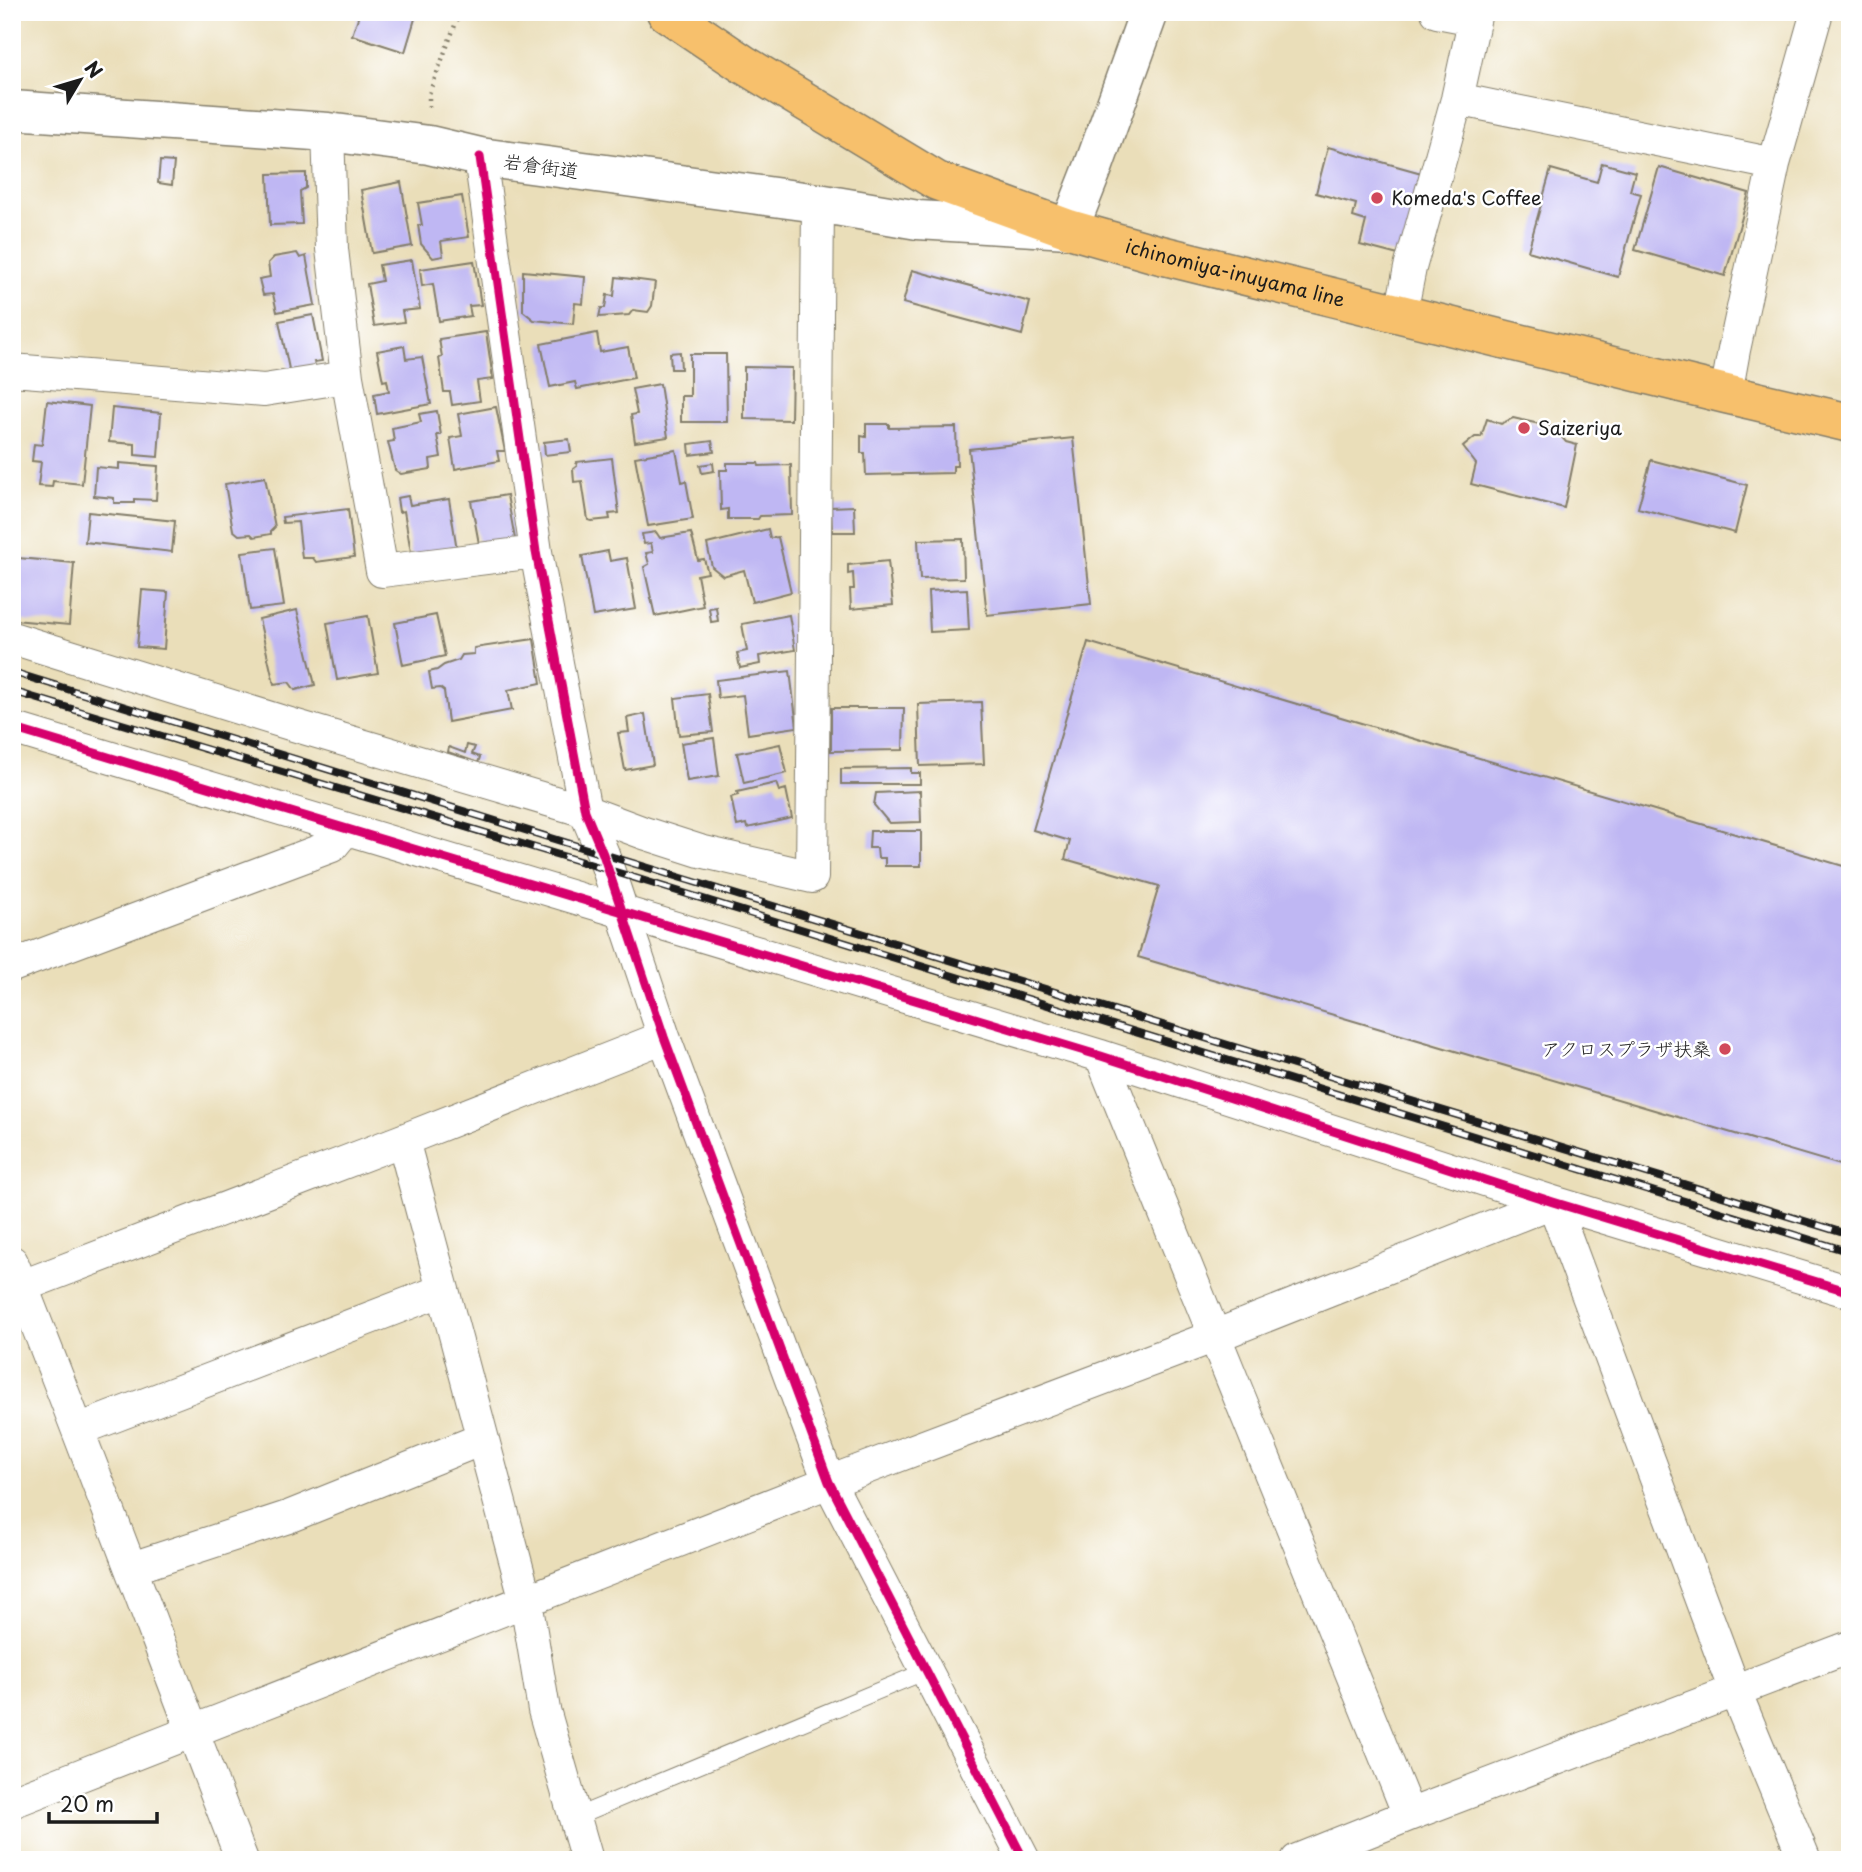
<svg xmlns="http://www.w3.org/2000/svg" width="1862" height="1872" font-family="'Playpen Sans','Klee One',sans-serif">
  <rect width="100%" height="100%" fill="#fff"/>
  <filter id="ink" filterUnits="userSpaceOnUse"><feTurbulence type="fractalNoise" baseFrequency=".0143" numOctaves="2"/><feDisplacementMap in="SourceGraphic" scale="14" xChannelSelector="R" yChannelSelector="G"/><feConvolveMatrix kernelMatrix="1 2 1 2 8 2 1 2 1" color-interpolation-filters="sRGB"/></filter>
  <filter id="wash" filterUnits="userSpaceOnUse"><feTurbulence type="fractalNoise" baseFrequency=".00686" numOctaves="4" result="noise"/><feDisplacementMap in="SourceGraphic" scale="28" xChannelSelector="R" yChannelSelector="G"/><feGaussianBlur stdDeviation="1.57" result="paint"/><feColorMatrix in="noise" values="0 0 0 0 0 0 0 0 0 0 0 0 0 0 0 0 0 1.4 0 .05"/><feComposite in="paint" operator="in"/></filter>
  <g filter="url(#wash)">
    <rect width="100%" height="100%" fill="#eadeb9"/>
    <g id="blocks">
      <path fill="#bfb7f3" d="M 360,12 L 417,12 L 405,52 L 352,35 Z
        M 1328,147 L 1425,174 L 1402,256 L 1360,245 L 1366,221 L 1353,217 L 1356,204 L 1316,193 Z
        M 160,161 L 174,162 L 172,185 L 158,183 Z
        M 1602,163 L 1635,172 L 1630,191 L 1641,194 L 1618,277 L 1528,251 L 1551,169 L 1597,182 Z
        M 1659,167 L 1749,193 L 1725,276 L 1635,250 Z
        M 306,173 L 306,188 L 300,191 L 302,224 L 270,225 L 268,174 Z
        M 401,182 L 412,246 L 372,253 L 361,190 Z
        M 462,196 L 469,237 L 441,241 L 443,256 L 433,258 L 421,244 L 418,225 L 422,225 L 418,203 Z
        M 297,253 L 300,258 L 306,256 L 315,305 L 277,312 L 273,294 L 263,295 L 259,279 L 270,277 L 268,263 L 274,257 Z
        M 412,260 L 420,309 L 402,311 L 404,322 L 374,326 L 367,284 L 382,281 L 379,265 Z
        M 474,261 L 481,305 L 469,306 L 471,316 L 439,321 L 433,284 L 422,286 L 420,269 Z
        M 912,270 L 1030,302 L 1022,335 L 903,303 Z
        M 523,271 L 585,277 L 583,304 L 575,303 L 573,324 L 534,320 L 523,311 Z
        M 616,277 L 655,282 L 652,306 L 648,312 L 633,310 L 629,315 L 599,317 L 601,308 L 605,308 L 607,295 L 614,296 Z
        M 313,315 L 322,361 L 314,362 L 316,369 L 290,374 L 279,321 Z
        M 486,332 L 493,379 L 477,381 L 480,401 L 452,405 L 450,392 L 444,392 L 439,358 L 442,357 L 439,339 Z
        M 597,333 L 600,352 L 628,347 L 634,378 L 577,389 L 575,382 L 550,387 L 541,344 Z
        M 404,346 L 406,359 L 422,357 L 431,404 L 377,414 L 374,394 L 389,391 L 387,380 L 383,381 L 377,351 Z
        M 680,352 L 681,369 L 671,369 L 670,353 Z
        M 690,354 L 726,354 L 727,422 L 681,422 L 681,396 L 690,396 Z
        M 744,367 L 792,368 L 791,420 L 744,419 Z
        M 660,384 L 668,437 L 635,442 L 631,415 L 637,414 L 632,389 Z
        M 47,401 L 90,406 L 82,484 L 53,481 L 52,487 L 38,486 L 41,462 L 32,461 L 34,444 L 42,445 Z
        M 496,407 L 505,451 L 497,451 L 499,461 L 455,469 L 450,438 L 462,436 L 458,414 Z
        M 112,408 L 161,413 L 158,457 L 135,455 L 135,444 L 109,442 Z
        M 437,411 L 441,435 L 437,435 L 441,457 L 430,459 L 431,469 L 401,474 L 395,470 L 388,442 L 394,441 L 392,428 L 421,422 L 419,414 Z
        M 1513,418 L 1553,427 L 1566,442 L 1577,445 L 1564,508 L 1471,484 L 1476,464 L 1463,447 L 1475,437 L 1481,437 L 1487,419 L 1501,424 Z
        M 866,424 L 889,424 L 889,428 L 956,427 L 957,466 L 953,466 L 953,473 L 866,475 L 865,453 L 861,453 L 861,436 L 866,437 Z
        M 1073,438 L 1091,604 L 987,615 L 969,449 Z
        M 569,439 L 571,452 L 545,455 L 544,442 Z
        M 712,441 L 714,452 L 690,455 L 689,444 Z
        M 676,450 L 682,482 L 686,481 L 693,519 L 648,526 L 635,457 Z
        M 612,458 L 619,513 L 609,514 L 610,519 L 591,521 L 588,520 L 582,481 L 574,482 L 573,469 L 577,466 L 576,462 Z
        M 1651,460 L 1747,485 L 1735,533 L 1638,508 Z
        M 119,463 L 158,466 L 156,500 L 134,499 L 134,503 L 114,503 L 114,498 L 94,496 L 96,467 L 119,469 Z
        M 713,463 L 714,471 L 702,473 L 700,465 Z
        M 727,463 L 758,463 L 759,466 L 791,465 L 792,515 L 760,516 L 758,519 L 728,519 L 728,509 L 721,510 L 720,470 L 727,470 Z
        M 265,477 L 275,527 L 271,531 L 271,534 L 254,537 L 251,534 L 239,535 L 233,530 L 225,484 Z
        M 507,495 L 515,539 L 509,544 L 480,549 L 471,501 Z
        M 408,496 L 410,505 L 449,499 L 458,556 L 412,558 L 404,511 L 399,512 L 397,498 Z
        M 854,506 L 855,532 L 832,532 L 831,507 Z
        M 348,509 L 354,557 L 316,562 L 313,558 L 302,558 L 298,522 L 283,523 L 282,517 Z
        M 88,512 L 175,521 L 172,552 L 85,542 Z
        M 768,529 L 770,538 L 778,537 L 791,592 L 752,602 L 744,570 L 723,576 L 712,567 L 707,544 Z
        M 656,532 L 660,538 L 691,533 L 698,560 L 704,559 L 708,573 L 697,575 L 703,606 L 655,616 L 644,567 L 649,564 L 646,553 L 653,552 L 651,543 L 644,544 L 642,534 Z
        M 963,539 L 964,578 L 920,579 L 918,540 Z
        M 275,548 L 284,606 L 250,610 L 242,552 Z
        M 608,551 L 610,561 L 627,558 L 636,609 L 593,616 L 582,556 Z
        M 18,558 L 74,563 L 69,625 L 14,620 Z
        M 888,561 L 893,605 L 851,609 L 850,589 L 854,589 L 853,573 L 848,574 L 848,565 Z
        M 967,589 L 969,630 L 930,632 L 928,591 Z
        M 142,590 L 168,592 L 164,649 L 137,647 Z
        M 716,607 L 718,621 L 711,622 L 709,608 Z
        M 297,610 L 315,685 L 295,690 L 289,682 L 274,684 L 259,619 Z
        M 436,615 L 445,656 L 403,665 L 395,623 Z
        M 789,615 L 795,650 L 759,656 L 760,664 L 740,668 L 737,653 L 747,651 L 742,624 Z
        M 368,616 L 378,673 L 337,680 L 327,623 Z
        M 534,639 L 541,683 L 508,690 L 512,710 L 448,722 L 444,691 L 440,688 L 432,689 L 429,672 L 437,670 L 444,665 L 459,660 L 462,655 L 474,654 L 474,648 Z
        M 1088,642 L 1850,868 L 1850,1168 L 1138,957 L 1159,886 L 1065,859 L 1070,841 L 1033,830 Z
        M 790,671 L 797,727 L 748,734 L 743,695 L 718,698 L 716,680 Z
        M 708,694 L 713,732 L 679,735 L 675,698 Z
        M 981,702 L 984,764 L 920,766 L 918,704 Z
        M 831,708 L 904,708 L 903,750 L 831,751 Z
        M 645,714 L 653,765 L 625,770 L 618,733 L 629,732 L 627,718 Z
        M 714,738 L 719,776 L 687,781 L 681,743 Z
        M 780,744 L 787,773 L 744,783 L 737,753 Z
        M 467,745 L 475,747 L 472,754 L 480,757 L 478,763 L 448,752 L 449,747 L 465,753 Z
        M 911,768 L 911,773 L 920,773 L 920,784 L 841,784 L 841,769 Z
        M 776,783 L 779,791 L 786,789 L 792,818 L 747,828 L 746,824 L 737,826 L 731,797 L 738,795 L 737,792 Z
        M 920,791 L 921,822 L 889,823 L 874,805 L 876,793 Z
        M 870,831 L 921,831 L 921,866 L 885,866 L 885,858 L 878,858 L 877,848 L 869,848 Z"/>
    </g>
  </g>
  <g filter="url(#ink)">
    <use href="#blocks" fill-opacity="0" stroke="#837d6a" stroke-width="2"/>
    <g fill="none" stroke-linecap="round" stroke-linejoin="round">
      <defs>
        <path id="service" d="M 575,1817 L 926,1671"/>
        <path id="minor" d="M 1437,12 L 1474,19
          M 1457,99 L 1774,164
          M 328,132 L 332,249 L 347,377 L 382,571 L 536,552
          M 480,157 L 536,552 L 585,811 L 603,854 L 664,1037 L 829,1482 L 1024,1860
          M 1401,313 L 1410,268 L 1457,99 L 1476,12
          M 12,370 L 264,390 L 347,377
          M 1726,394 L 1734,350 L 1774,164 L 1817,12
          M 12,638 L 290,724 L 585,811 L 644,833 L 700,851 L 812,877 L 818,203
          M 12,728 L 1101,1056 L 1553,1202 L 1850,1292
          M 12,966 L 332,846 L 346,829
          M 1101,1056 L 1409,1815
          M 403,1140 L 526,1601 L 544,1710 L 587,1860
          M 1553,1202 L 1735,1691 L 1805,1860
          M 12,1262 C 91,1460 165,1661 242,1860
          M 12,1290 L 403,1140 L 664,1037
          M 78,1430 L 443,1290
          M 132,1568 L 288,1517 L 482,1439
          M 12,1802 L 829,1482 L 1215,1336 L 1553,1202
          M 1297,1860 L 1409,1815 L 1850,1647"/>
        <path id="tertiary" d="M 12,110 L 328,132 L 429,145 L 480,157 L 818,203 L 918,220 L 1069,229 L 1093,168 L 1149,12"/>
        <g id="primary">
          <path id="s1" d="M 666,12 L 743,64 L 937,181 L 1069,229 L 1157,254 L 1726,394 L 1850,423"/>
        </g>
      </defs>
      <use href="#service" stroke="#837d6a" stroke-width="18"/>
      <use href="#minor" stroke="#837d6a" stroke-width="34"/>
      <use href="#tertiary" stroke="#837d6a" stroke-width="41"/>
      <use href="#primary" stroke="#837d6a" stroke-width="41"/>
      <path stroke="#837d6a" stroke-width="4.5" stroke-dasharray="2 5" stroke-linecap="butt" d="M 429,107 L 429,94 L 460,12"/>
      <use href="#service" stroke="#fff" stroke-width="16"/>
      <use href="#minor" stroke="#fff" stroke-width="32"/>
      <use href="#tertiary" stroke="#fff" stroke-width="38"/>
      <use href="#primary" stroke="#f7c06c" stroke-width="38"/>
      <defs>
        <path id="rail" d="M 12,672 L 603,854 L 1850,1235
          M 12,691 L 609,870 L 1850,1252"/>
      </defs>
      <use href="#rail" stroke="#1c1c1c" stroke-width="8"/>
      <use href="#rail" stroke="#fff" stroke-width="5" stroke-dasharray="16" stroke-linecap="butt"/>
      <defs>
        <path id="cycleway" d="M 480,157 L 536,552 L 585,811 L 603,854 L 664,1037 L 829,1482 L 1024,1860
          M 12,728 L 1101,1056 L 1553,1202 L 1850,1292"/>
      </defs>
      <use href="#cycleway" stroke="#fff" stroke-width="13"/>
      <use href="#cycleway" stroke="#d6006c" stroke-width="9"/>
    </g>
  </g>
  <g fill="#d1495b" stroke="#fff" stroke-width="2.5">
    <circle cx="1377" cy="198" r="7"/>
    <circle cx="1524" cy="428" r="7"/>
    <circle cx="1725" cy="1049" r="7"/>
  </g>
  <g text-anchor="middle" stroke-width="5" stroke-linejoin="round" paint-order="stroke">
    <g font-size="19" fill="#1c1c1c" stroke="#fff">
      <text transform="translate(541 166) rotate(8)" y="7">岩倉街道</text>
      <text dy="7" stroke="none"><textPath href="#s1" startOffset="632">ichinomiya-inuyama line</textPath></text>
    </g>
    <g font-size="19" fill="#1c1c1c" stroke="#fff" text-anchor="start">
      <text x="1391" y="205">Komeda's Coffee</text>
      <text x="1538" y="435">Saizeriya</text>
      <text x="1711" y="1056" text-anchor="end">アクロスプラザ扶桑</text>
    </g>
  </g>
  <rect width="1862" height="1872" fill="none" stroke="#fff" stroke-width="42"/>
  <g transform="translate(80 80) rotate(52)" stroke="#ffffff" stroke-width="5" paint-order="stroke">
  <path d="M0-5L12 26L0 18L-12 26Z" fill="#1c1c1c"/>
  <text y="-10" font-size="19" font-weight="bold" text-anchor="middle" fill="#1c1c1c">N</text>
  </g>
  <path d="M49 1812v10h108v-10" fill="none" stroke="#1c1c1c" stroke-width="3.5"/>
  <text x="60" y="1812" font-size="21" fill="#1c1c1c" stroke="#ffffff" stroke-width="5" paint-order="stroke">20 m</text>
</svg>
